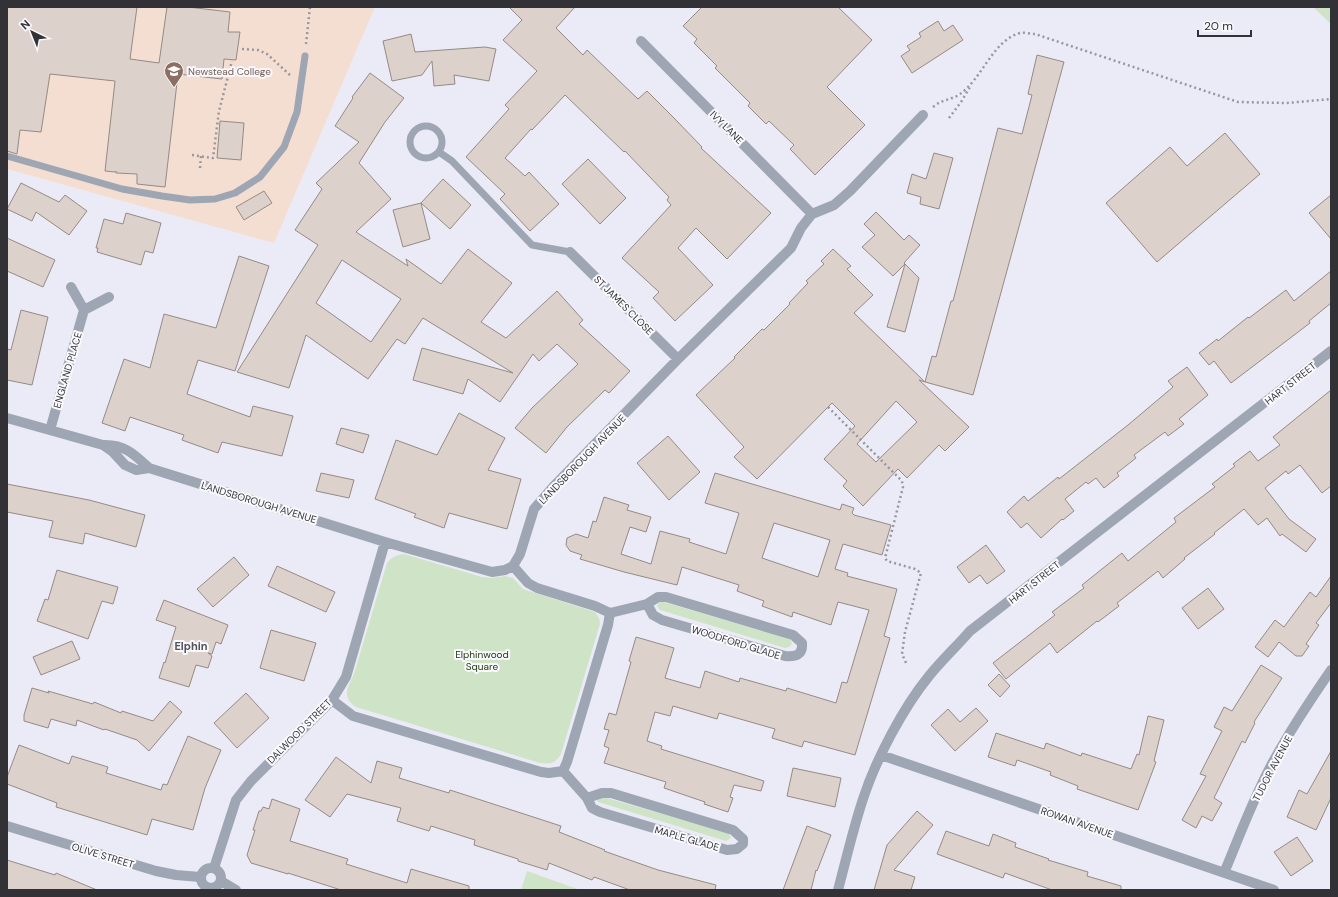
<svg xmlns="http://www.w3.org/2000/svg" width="1338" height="897" font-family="'DM Sans',sans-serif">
  <rect width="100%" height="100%" fill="#ebebf7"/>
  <path fill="#f4ded1" d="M 7,7 L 375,7 L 274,243 L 7,169 Z"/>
  <path fill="#cfe3c6" d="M 1313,7 L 1331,7 L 1331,24 Z
    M 404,554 L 482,577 L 492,578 L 505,576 L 513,578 L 523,589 L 529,591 L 595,612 L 599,618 L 600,624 L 561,754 C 555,764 551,764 540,763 L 356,707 C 341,697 348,687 354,674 L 387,563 C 392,557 396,555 404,554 Z
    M 660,601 L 790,639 L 792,644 L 789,647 L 785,648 L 660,610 L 657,606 Z
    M 603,797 L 729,833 L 731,838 L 726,841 L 598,802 L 597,799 Z
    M 527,871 L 580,890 L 521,890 Z"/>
  <path fill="#ddd1cc" stroke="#958a85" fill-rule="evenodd" d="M 7,7 L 137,7 L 130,59 L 159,63 L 167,7 L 188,7 L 230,12 L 228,32 L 240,32 L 236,60 L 224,59 L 222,79 L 178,74 L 165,187 L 137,184 L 137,174 L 116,173 L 116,171 L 115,172 L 105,171 L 115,81 L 50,74 L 41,132 L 20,130 L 17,154 L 7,151 Z
    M 509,7 L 575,7 L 556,28 L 583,55 L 587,50 L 638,99 L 647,91 L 673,117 L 702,147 L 701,148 L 771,213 L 727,259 L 696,228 L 678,248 L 713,285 L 675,321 L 653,298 L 659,292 L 622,258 L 671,205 L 667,200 L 669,197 L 625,151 L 624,152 L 565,95 L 532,130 L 531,129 L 505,158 L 525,176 L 529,172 L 559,204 L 530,231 L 500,199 L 505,194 L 466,157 L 509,109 L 505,105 L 537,71 L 503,40 L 522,20 Z
    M 702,7 L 838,7 L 872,40 L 827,87 L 865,125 L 815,175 L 790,149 L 794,145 L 769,121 L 766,124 L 748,106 L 750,103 L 715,68 L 717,66 L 694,43 L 697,39 L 683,26 Z
    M 938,21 L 944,31 L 953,25 L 963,40 L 912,73 L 901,56 L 910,50 L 907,46 L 921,37 L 919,33 Z
    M 411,34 L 415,52 L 485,47 L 496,49 L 489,81 L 454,75 L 455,84 L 434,86 L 432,61 L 422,75 L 392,81 L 383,41 Z
    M 1037,55 L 1064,62 L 973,395 L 925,382 L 932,356 L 936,357 L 951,301 L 953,301 L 998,128 L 1022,134 L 1032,95 L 1028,94 Z
    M 370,73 L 404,98 L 385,122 L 359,163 L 391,199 L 356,232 L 408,266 L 406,259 L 441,284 L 468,249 L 512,283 L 481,322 L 506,338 L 557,291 L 583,320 L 579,324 L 630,371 L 609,393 L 605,390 L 567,427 L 546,453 L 515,428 L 532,408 L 578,364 L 557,344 L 539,361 L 533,354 L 500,402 L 468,379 L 463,394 L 413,380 L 422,348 L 513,373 L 423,318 L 405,344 L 397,339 L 368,379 L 306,335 L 289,388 L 237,372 L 318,245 L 295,230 L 322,189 L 316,183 L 359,142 L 335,126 L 353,98 L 352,97 ZM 342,260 L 401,299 L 371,342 L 316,303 Z
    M 220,121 L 244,123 L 241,160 L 217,158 Z
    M 1225,133 L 1260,174 L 1157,262 L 1106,203 L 1170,147 L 1187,166 Z
    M 934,153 L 953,158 L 939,209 L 920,204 L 921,197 L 907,193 L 912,174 L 926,179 Z
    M 588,159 L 626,198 L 600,224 L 562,184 Z
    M 443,179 L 471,205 L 450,229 L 421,203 Z
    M 21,183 L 59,202 L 65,195 L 87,211 L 69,235 L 36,212 L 32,221 L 7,209 Z
    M 264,191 L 272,203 L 244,220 L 236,207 Z
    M 1331,195 L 1331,239 L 1309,213 Z
    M 421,203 L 430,239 L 403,247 L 393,210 Z
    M 876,212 L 904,240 L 909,235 L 920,245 L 904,263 L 919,278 L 905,332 L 887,327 L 905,264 L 893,276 L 862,247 L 875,235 L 864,224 Z
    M 126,213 L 161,223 L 153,253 L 145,251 L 141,265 L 97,252 L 98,248 L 96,248 L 104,219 L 123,224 Z
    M 7,238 L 55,260 L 43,287 L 7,271 Z
    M 833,249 L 851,266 L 847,269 L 873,295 L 854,313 L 925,382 L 919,380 L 969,427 L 945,451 L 939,445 L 907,478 L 898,469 L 863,506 L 843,486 L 847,481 L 824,459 L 855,426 L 832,403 L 757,479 L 734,457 L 744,447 L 696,395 L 735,358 L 734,357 L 762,329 L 764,330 L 790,304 L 789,303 L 808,283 L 806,281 L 824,264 L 821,261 ZM 896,401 L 917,422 L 876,462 L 857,444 Z
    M 239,256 L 269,266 L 235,371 L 198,360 L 187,394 L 250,417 L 253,406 L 293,416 L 282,456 L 222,442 L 218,453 L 182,440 L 184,435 L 130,417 L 125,431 L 102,423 L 124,359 L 150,368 L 164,314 L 216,328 Z
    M 1331,271 L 1331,303 L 1309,321 L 1310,323 L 1231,383 L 1214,361 L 1209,365 L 1199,353 L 1217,339 L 1218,341 L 1248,317 L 1249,318 L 1286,290 L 1294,301 Z
    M 21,310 L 48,317 L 32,385 L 7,380 L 7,349 L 11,350 Z
    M 1187,367 L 1208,395 L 1179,419 L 1184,424 L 1168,436 L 1165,432 L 1134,455 L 1136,458 L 1117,473 L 1119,476 L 1104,488 L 1096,478 L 1088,484 L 1086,482 L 1065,499 L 1074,511 L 1063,520 L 1062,519 L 1041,538 L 1027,523 L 1021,528 L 1007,512 L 1024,496 L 1028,501 L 1058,477 L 1059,479 L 1128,425 L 1173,387 L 1168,381 Z
    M 1331,390 L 1331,486 L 1322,493 L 1300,465 L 1288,474 L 1286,471 L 1265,488 L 1289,519 L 1316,539 L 1306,552 L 1282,534 L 1280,536 L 1267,518 L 1258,525 L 1244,509 L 1214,533 L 1215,534 L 1184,558 L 1185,559 L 1163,578 L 1158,571 L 1117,603 L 1119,606 L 1098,622 L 1097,621 L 1057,653 L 1050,643 L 1006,679 L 993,663 L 1055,615 L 1052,612 L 1084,588 L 1082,585 L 1122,553 L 1128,561 L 1176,522 L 1174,518 L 1215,487 L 1212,484 L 1235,466 L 1233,464 L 1250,451 L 1258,461 L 1280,445 L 1273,437 Z
    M 459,413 L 505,438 L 488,470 L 521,479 L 507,529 L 449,513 L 444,528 L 414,517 L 416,514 L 375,499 L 396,440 L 437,455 Z
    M 341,428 L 369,435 L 363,453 L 336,444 Z
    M 668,436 L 700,472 L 669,500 L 637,463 Z
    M 321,473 L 354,480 L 349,498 L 316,491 Z
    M 715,473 L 840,510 L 842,504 L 854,508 L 852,513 L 854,515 L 891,525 L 882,555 L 843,544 L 835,569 L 848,573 L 847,576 L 897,589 L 884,636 L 890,638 L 855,755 L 804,741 L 802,747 L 772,738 L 775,729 L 719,713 L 717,719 L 673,706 L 670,716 L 655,712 L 647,741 L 662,746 L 661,749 L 764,781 L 761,791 L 734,785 L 730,797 L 733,798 L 728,812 L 704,804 L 705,802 L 664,788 L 666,782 L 604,763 L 609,748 L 604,746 L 609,730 L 604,729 L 609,713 L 616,715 L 631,662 L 629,661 L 636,637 L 674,648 L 665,678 L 700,688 L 705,671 L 739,682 L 740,678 L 786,691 L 787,688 L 836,703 L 842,682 L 847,683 L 869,610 L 838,602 L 831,625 L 793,612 L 792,617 L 762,606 L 764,601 L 737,591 L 739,585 L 682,567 L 677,585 L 624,572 L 580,559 L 582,555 L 570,551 L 566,545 L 567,538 L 576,534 L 588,538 L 593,521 L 596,522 L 604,497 L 629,505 L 627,510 L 651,517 L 646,532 L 630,527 L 621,554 L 651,564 L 660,531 L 690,539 L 689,542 L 726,554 L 739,513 L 705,503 ZM 774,523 L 830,540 L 818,577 L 762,558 Z
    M 7,484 L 89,500 L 145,515 L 136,547 L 85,533 L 83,544 L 49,537 L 53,521 L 7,512 Z
    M 986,545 L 1005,571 L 987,584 L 980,575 L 969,583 L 957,567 Z
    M 234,557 L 249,575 L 213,607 L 197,589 Z
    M 277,566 L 335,592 L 326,612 L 268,586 Z
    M 57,570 L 118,587 L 113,604 L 102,601 L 88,639 L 37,621 L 45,599 L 48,600 Z
    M 1331,576 L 1331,603 L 1316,623 L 1319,625 L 1306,644 L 1309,646 L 1302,656 L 1296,656 L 1279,642 L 1268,657 L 1255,647 L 1275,620 L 1284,627 L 1310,592 L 1316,597 Z
    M 1208,588 L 1224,609 L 1198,629 L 1182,608 Z
    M 164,600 L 228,625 L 221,644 L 216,642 L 212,654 L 208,653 L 212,656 L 208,668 L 196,665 L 189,687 L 159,678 L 164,662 L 165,663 L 176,627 L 156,620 Z
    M 271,630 L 316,643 L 304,681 L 260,668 Z
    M 72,641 L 80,659 L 41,675 L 33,657 Z
    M 1261,665 L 1282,678 L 1254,722 L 1255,723 L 1245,743 L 1242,741 L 1214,798 L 1222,803 L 1212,821 L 1202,816 L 1196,828 L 1182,820 L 1206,776 L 1200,774 L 1222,731 L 1214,727 L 1224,707 L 1232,711 Z
    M 999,674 L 1010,686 L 1000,697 L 988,685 Z
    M 32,688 L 49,693 L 48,691 L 93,704 L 94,702 L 121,713 L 122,711 L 153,721 L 170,701 L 182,712 L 149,751 L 137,740 L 105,729 L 104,730 L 77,720 L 76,726 L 51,719 L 48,728 L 24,721 L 24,715 Z
    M 246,693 L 269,718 L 237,748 L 214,723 Z
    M 976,708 L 988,721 L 955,751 L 931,725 L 948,709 L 960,722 Z
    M 1148,716 L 1164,720 L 1154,761 L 1156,762 L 1138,810 L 1077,789 L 1078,786 L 1050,775 L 1051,772 L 1017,760 L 1015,766 L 988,757 L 996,733 L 1044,749 L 1046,743 L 1081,756 L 1082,753 L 1131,769 L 1137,754 L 1139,755 Z
    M 188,736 L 221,750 L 205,788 L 193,830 L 152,819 L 147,835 L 56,807 L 57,803 L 7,784 L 7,777 L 19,745 L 69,764 L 72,756 L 108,767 L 106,773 L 161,790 L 163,784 L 167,785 Z
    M 1331,751 L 1331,798 L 1316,830 L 1287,817 L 1299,790 L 1307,794 Z
    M 336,757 L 371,783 L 377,761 L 402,768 L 399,778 L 449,793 L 450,790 L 561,826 L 559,832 L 605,850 L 604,851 L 658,870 L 716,885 L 715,890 L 630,890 L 594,877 L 592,880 L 549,863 L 547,870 L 518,861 L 518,859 L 474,845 L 475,840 L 431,826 L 429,831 L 397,821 L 401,808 L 347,794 L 330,817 L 305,800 Z
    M 793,768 L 841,778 L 835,807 L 787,796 Z
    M 272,799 L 300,809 L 290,841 L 348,859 L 346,864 L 407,883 L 411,869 L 469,886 L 469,890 L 341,890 L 288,873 L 288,874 L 251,863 L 247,855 L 255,830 L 253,830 L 259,811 L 261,811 L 263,807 L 269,809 Z
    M 917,811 L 933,825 L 894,870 L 915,877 L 911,890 L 874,890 L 887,845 Z
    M 807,826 L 831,835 L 817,871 L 816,870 L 811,890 L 783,890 Z
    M 946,831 L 989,846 L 993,834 L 1016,843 L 1015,847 L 1049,859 L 1048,860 L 1088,872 L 1087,876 L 1121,886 L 1121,890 L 1052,890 L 1005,873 L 1003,878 L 937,854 Z
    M 1297,837 L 1313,861 L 1291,876 L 1274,852 Z
    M 7,860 L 55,875 L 56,873 L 97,890 L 7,890 Z"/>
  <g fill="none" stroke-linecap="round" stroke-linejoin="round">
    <path stroke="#97979f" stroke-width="2.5" stroke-dasharray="2 3" stroke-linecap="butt" d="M 306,44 L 310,7
      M 242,49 L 258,50 L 267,54 L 290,75
      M 933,107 C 942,99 952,100 960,94 C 982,79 993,40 1020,33 C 1024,32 1030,34 1035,34 L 1238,102 L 1287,103 L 1331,99
      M 949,118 L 961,102 L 970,87
      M 192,155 L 213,158 L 219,111 L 232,61
      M 200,168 L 201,156
      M 828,407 L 902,481 L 903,487 L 885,558 L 887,561 L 915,569 L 921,573 L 905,632 L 902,654 L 907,665"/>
    <path stroke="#9ea6b3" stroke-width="7" d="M410 142a16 16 0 1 1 32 0a16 16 0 1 1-32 0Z
      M 439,152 L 452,161 L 532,245 L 570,252
      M 7,156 L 122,189 L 162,196 L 190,200 L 215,199 L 235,193 L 260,177 L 284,147 L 297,112 L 305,56"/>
    <path stroke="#9ea6b3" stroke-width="10" d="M 641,41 L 812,214
      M 570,252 L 678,359
      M 71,287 L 84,310
      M 7,418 L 103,445 C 124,444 134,454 149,468
      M 50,430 L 84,310 L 109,297
      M 103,445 L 113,452 L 125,465 L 136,470 L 149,468 L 385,542 L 492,572 L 505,570 L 513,566 L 520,554 L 534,509 L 553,487 L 678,359 L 791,248 L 801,228 L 812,214 L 834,205 L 850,191 L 923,115
      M 610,613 L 647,604 L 658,597 L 666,597 L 793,635 L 802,643 C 803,655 796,657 785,656 L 662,620 L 653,615 L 647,604
      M 332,700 L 353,716 L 541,772 L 549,773 L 563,771 L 567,762 L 608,625 L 610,613 L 595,606 L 537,588 L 528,583 L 513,566
      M 881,755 L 1274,890
      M 563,771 L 587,798 L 592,808 L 600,812 L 727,850 L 737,849 L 743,844 L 743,839 L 733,830 L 611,793 L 602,793 L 587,798
      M 7,826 L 156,871 L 176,875 L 200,877
      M201 878a10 10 0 1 1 20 0a10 10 0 1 1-20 0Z
      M 214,868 L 236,800 L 251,781 L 332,700 L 346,677 L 385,542
      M 1224,873 C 1240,835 1254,796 1274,760 C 1291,729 1311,699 1331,670
      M 221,881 L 236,890
      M 838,890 C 846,860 853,829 863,799 C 876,759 903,708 929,676 C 942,660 957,646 970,631 L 1331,351"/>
  </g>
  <defs>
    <symbol id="school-pin" viewBox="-11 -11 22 30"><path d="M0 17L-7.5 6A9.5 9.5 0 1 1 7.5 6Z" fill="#8d6e63" stroke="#f9f9fe"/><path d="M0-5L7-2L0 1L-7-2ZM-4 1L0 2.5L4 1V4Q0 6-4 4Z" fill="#fff"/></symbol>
  </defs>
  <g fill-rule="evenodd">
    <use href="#school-pin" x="163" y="60" width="22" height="30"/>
  </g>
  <g text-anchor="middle" stroke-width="4" stroke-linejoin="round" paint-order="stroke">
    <g font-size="10" fill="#785e54" stroke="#f9f9fe" text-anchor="start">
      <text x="188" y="75">Newstead College</text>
    </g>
    <g font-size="10" fill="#323236" stroke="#f9f9fe">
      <text transform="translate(727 127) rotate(45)" y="4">IVY LANE</text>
      <text transform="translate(624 305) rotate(45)" y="4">ST JAMES CLOSE</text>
      <text transform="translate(67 370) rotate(-74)" y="4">ENGLAND PLACE</text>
      <text transform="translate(1290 383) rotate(-38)" y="4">HART STREET</text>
      <text transform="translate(582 459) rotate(-46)" y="4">LANDSBOROUGH AVENUE</text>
      <text transform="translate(259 502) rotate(17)" y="4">LANDSBOROUGH AVENUE</text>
      <text transform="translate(1034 582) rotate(-38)" y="4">HART STREET</text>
      <text transform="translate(736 642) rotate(17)" y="4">WOODFORD GLADE</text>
      <text transform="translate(299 731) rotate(-45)" y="4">DALWOOD STREET</text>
      <text transform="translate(1272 768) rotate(-62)" y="4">TUDOR AVENUE</text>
      <text transform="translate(1077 822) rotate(19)" y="4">ROWAN AVENUE</text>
      <text transform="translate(687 838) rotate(16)" y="4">MAPLE GLADE</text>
      <text transform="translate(103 855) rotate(17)" y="4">OLIVE STREET</text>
    </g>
    <g font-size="10" fill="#203b10" stroke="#f9f9fe">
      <text x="482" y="658">Elphinwood<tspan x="482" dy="12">Square</tspan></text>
    </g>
    <g font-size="11" font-weight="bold" fill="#52525b" stroke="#f9f9fe">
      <text x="191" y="650">Elphin</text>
    </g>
  </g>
  <rect width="1338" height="897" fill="none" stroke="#323236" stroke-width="16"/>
  <g transform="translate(32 32) rotate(317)" stroke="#f9f9fe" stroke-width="3" paint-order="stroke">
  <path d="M0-3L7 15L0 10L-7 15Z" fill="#323236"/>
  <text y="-6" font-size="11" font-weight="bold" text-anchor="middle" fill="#323236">N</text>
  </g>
  <path d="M1198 30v6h53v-6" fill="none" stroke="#323236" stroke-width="2"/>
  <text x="1204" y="30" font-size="12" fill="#323236" stroke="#f9f9fe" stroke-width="3" paint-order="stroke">20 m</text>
</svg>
